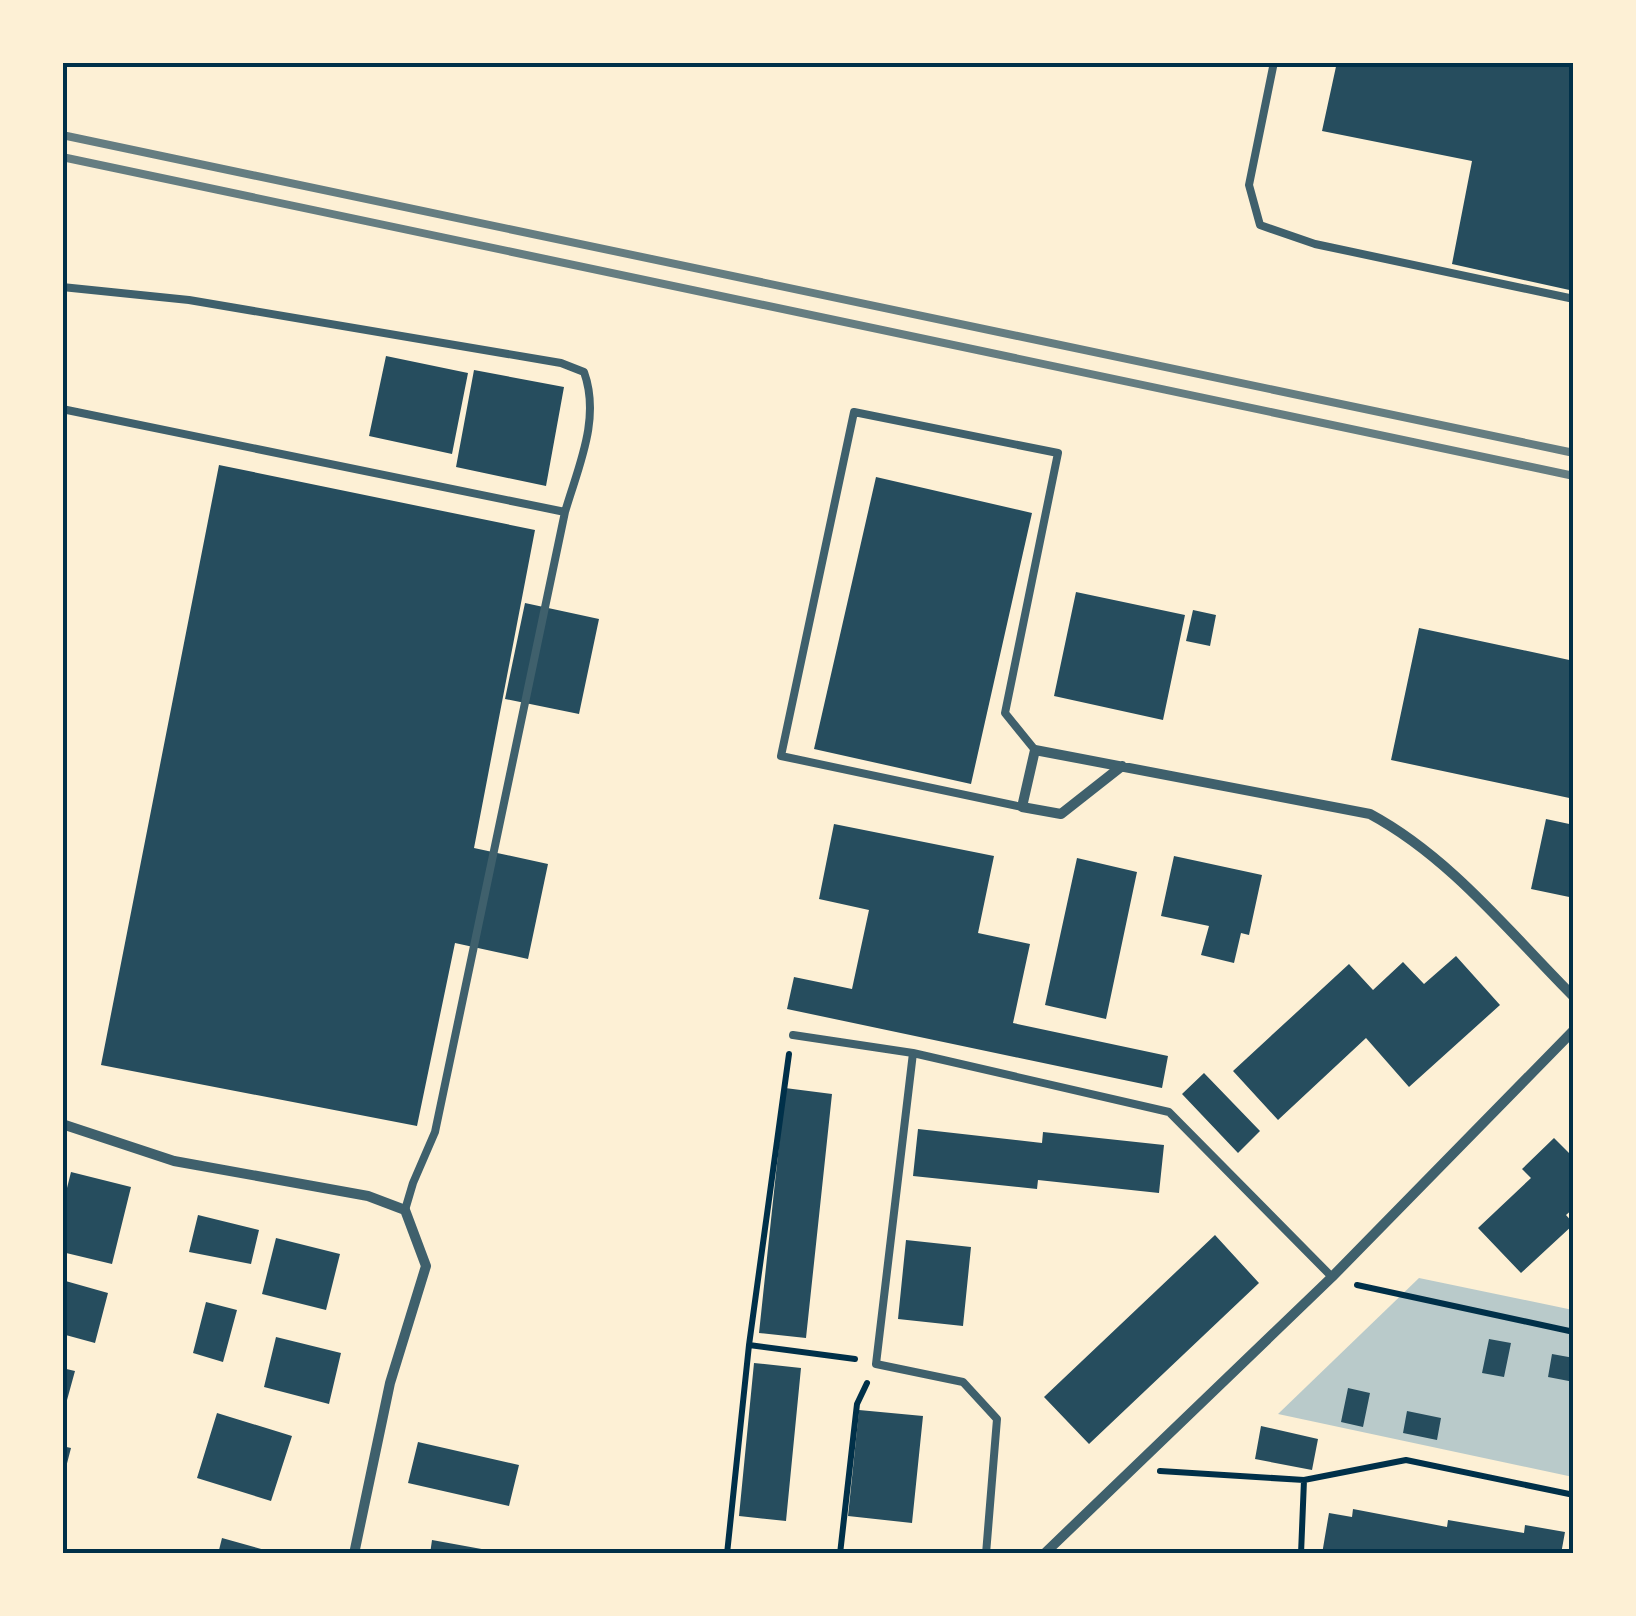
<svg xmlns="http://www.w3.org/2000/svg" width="1636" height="1616" font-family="'Roboto Serif',serif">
  <rect width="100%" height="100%" fill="#fdf0d5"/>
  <path fill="#b9caca" d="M 1419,1278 L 1573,1310 L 1573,1477 L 1278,1414 Z"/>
  <path fill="#264d5e" d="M 1337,62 L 1574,62 L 1574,291 L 1452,264 L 1472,161 L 1322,131 Z
    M 386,356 L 468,373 L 452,454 L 369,436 Z
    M 474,370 L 564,387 L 546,486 L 456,467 Z
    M 219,465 L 535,530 L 474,848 L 548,864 L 528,959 L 455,943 L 417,1126 L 101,1065 Z
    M 876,477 L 1032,513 L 971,784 L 814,749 Z
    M 1076,592 L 1185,615 L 1163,720 L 1054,696 Z
    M 525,603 L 599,619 L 579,714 L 505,699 Z
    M 1193,610 L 1216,615 L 1210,646 L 1186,641 Z
    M 1419,628 L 1574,661 L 1574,799 L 1391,760 Z
    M 1546,819 L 1574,825 L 1574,898 L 1531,889 Z
    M 834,824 L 994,856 L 978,933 L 1030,944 L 1013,1023 L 1168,1056 L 1162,1088 L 787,1009 L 794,977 L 852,989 L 869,910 L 819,899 Z
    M 1174,856 L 1262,875 L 1249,935 L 1241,933 L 1234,963 L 1201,955 L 1209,926 L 1161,916 Z
    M 1077,858 L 1137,872 L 1106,1019 L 1045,1005 Z
    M 1456,956 L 1500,1005 L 1409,1087 L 1366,1038 L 1278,1120 L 1233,1071 L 1349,964 L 1373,990 L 1403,962 L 1424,984 Z
    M 1204,1073 L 1260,1131 L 1238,1153 L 1182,1094 Z
    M 785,1088 L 832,1094 L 806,1338 L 759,1333 Z
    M 918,1129 L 1042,1143 L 1043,1132 L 1164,1145 L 1159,1193 L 1038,1180 L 1037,1189 L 913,1176 Z
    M 1554,1138 L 1574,1158 L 1574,1208 L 1566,1215 L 1574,1224 L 1521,1273 L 1478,1228 L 1531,1178 L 1522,1169 Z
    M 71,1172 L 131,1187 L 112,1264 L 62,1252 L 62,1208 Z
    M 198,1215 L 259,1230 L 251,1264 L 189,1252 Z
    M 1215,1235 L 1259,1283 L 1089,1444 L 1044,1397 Z
    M 276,1238 L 340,1254 L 326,1310 L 262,1294 Z
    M 906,1240 L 971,1247 L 963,1326 L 898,1319 Z
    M 62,1280 L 108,1293 L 95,1343 L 62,1334 Z
    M 206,1302 L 237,1310 L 223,1362 L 193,1353 Z
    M 276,1337 L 341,1353 L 329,1404 L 264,1387 Z
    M 1489,1339 L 1511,1343 L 1504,1377 L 1482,1373 Z
    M 1552,1354 L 1574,1358 L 1574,1382 L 1548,1377 Z
    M 754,1363 L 801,1368 L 786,1521 L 739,1516 Z
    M 62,1368 L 75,1371 L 64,1411 L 62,1411 Z
    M 1348,1388 L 1370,1393 L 1363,1427 L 1341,1422 Z
    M 859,1410 L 923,1416 L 912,1523 L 848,1516 Z
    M 1407,1411 L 1441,1418 L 1437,1440 L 1403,1433 Z
    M 217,1413 L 292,1436 L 271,1501 L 197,1478 Z
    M 1261,1426 L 1318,1439 L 1312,1470 L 1255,1459 Z
    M 418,1442 L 519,1465 L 509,1506 L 408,1483 Z
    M 62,1446 L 71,1448 L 64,1475 L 62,1475 Z
    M 1353,1509 L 1447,1527 L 1448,1520 L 1524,1533 L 1525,1525 L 1565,1532 L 1561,1554 L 1322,1554 L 1329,1513 L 1352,1517 Z
    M 222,1538 L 272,1552 L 272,1554 L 218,1554 Z
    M 432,1540 L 498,1552 L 498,1554 L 430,1554 Z"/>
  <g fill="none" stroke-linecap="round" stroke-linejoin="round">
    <path stroke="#003049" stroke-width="6" d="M 1357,1285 L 1574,1332
      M 749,1345 L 855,1359
      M 1160,1471 L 1304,1480 L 1406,1460 L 1574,1495
      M 727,1554 L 749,1345 L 789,1054
      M 840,1554 L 857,1404 L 867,1383
      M 1301,1554 L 1304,1480"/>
    <path stroke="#3f606c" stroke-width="8" d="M 1274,62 L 1249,185 L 1260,225 L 1315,244 L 1574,299
      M 62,287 L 189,300 L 561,363 L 584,372 C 601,419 578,467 565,512
      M 62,409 L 565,512 L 435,1132 L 413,1183 L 405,1210
      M 1022,807 L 781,756 L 854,412 L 1058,453 L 1005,713 L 1035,750
      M 793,1035 L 913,1053 L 1169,1112 L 1332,1277
      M 913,1053 L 876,1364 L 963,1382 L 997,1419 L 986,1554"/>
    <path stroke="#3f606c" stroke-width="10" d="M 1122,766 L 1061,814 L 1022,807 L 1035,750 L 1370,814 C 1450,857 1510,933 1574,997
      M 62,1124 L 174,1161 L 368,1196 L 405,1210 L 426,1266 L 390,1383 L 354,1554
      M 1044,1554 L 1332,1277 L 1574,1030"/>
    <path stroke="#657d81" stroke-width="8" d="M 62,135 L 1574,453
      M 62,157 L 1574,476"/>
  </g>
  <rect width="1636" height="1616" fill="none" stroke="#fdf0d5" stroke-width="130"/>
  <rect x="65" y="65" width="1506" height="1486" fill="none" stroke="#003049" stroke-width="4"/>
</svg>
